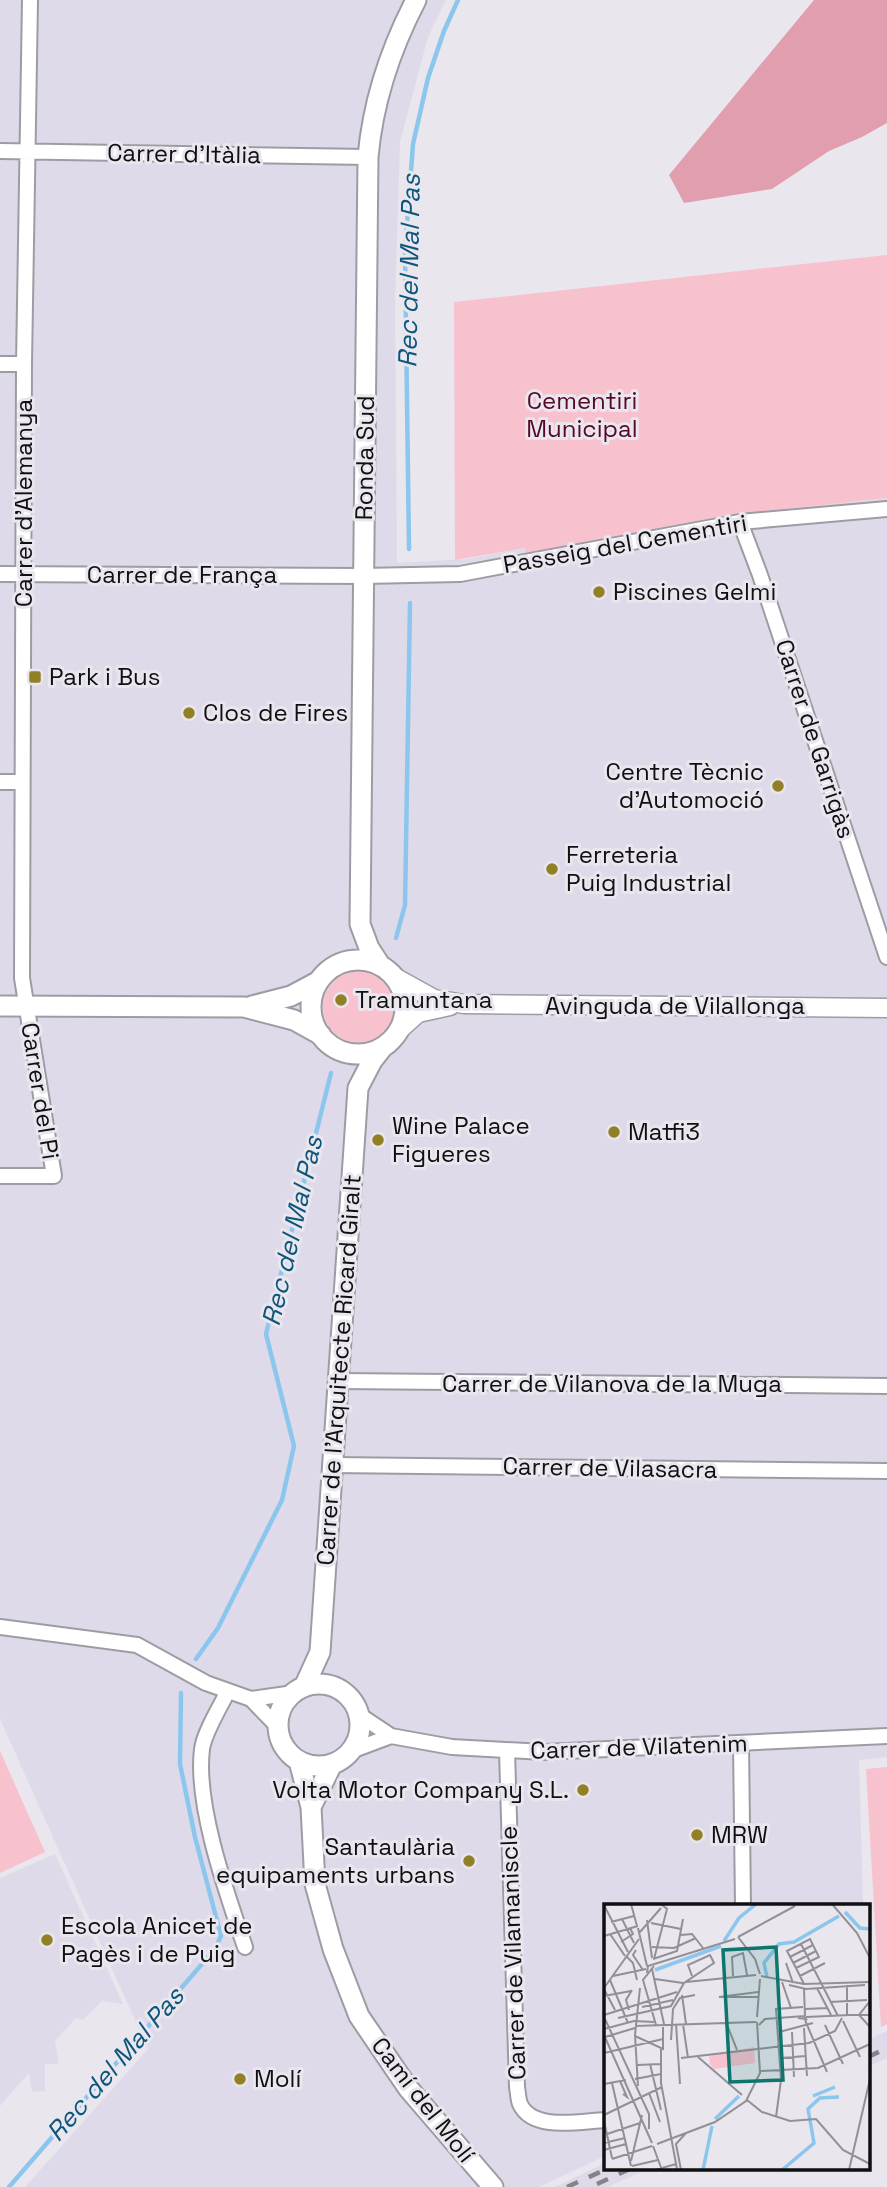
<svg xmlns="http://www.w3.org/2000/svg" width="887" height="2187" font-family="'Space Grotesk',sans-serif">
  <rect width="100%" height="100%" fill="#e9e6ee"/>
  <path fill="#dfdae9" d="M 0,0 L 446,0 L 428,37 L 400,142 L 395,301 L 397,563 L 466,559 L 525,548 L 526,553 L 729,515 L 887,498 L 887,1757 L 859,1760 L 863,1905 L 605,1905 L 605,2156 L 539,2187 L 25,2187 L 148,2049 L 0,1719 Z
    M 55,1854 L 123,2004 L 102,2001 L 83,2020 L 76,2018 L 55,2041 L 59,2064 L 45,2064 L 45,2091 L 32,2092 L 29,2073 L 0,2106 L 0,1878 Z
    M 887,2031 L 887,2058 L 868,2067 L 868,2040 Z
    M 605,2163 L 605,2168 L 650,2168 L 608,2187 L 555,2187 Z"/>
  <path fill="#f8c1ce" d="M 887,255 L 887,498 L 729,515 L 526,553 L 525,548 L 455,560 L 454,302 Z
    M323 1007a36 36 0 1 1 72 0a36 36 0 1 1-72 0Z
    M 0,1751 L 45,1852 L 0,1873 Z
    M 887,1767 L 887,2024 L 881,2027 L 866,1769 Z"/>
  <path fill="#e19eaf" d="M 814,0 L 887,0 L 887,123 L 862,137 L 829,151 L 772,189 L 684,203 L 669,175 Z"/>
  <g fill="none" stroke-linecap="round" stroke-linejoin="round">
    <path stroke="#8bc6ed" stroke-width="4.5" d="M 409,549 L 405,251 L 413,144 L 428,78 L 444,31 L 458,0
      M 396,938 L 405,905 L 410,603
      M 196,1659 L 218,1628 L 282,1500 L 294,1446 L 266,1334 L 331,1073
      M 9,2187 L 215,1949 L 221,1936 L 195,1837 L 180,1764 L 181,1693"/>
    <defs>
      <path id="minor" d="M 0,151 L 368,157
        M 0,364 L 24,364
        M 740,522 L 760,575 L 887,957
        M 0,574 L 363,576 L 460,574 L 740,522 L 887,509
        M 0,782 L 22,782
        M 0,1176 L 54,1176 L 22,978 L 24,364 L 30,0
        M 337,1381 L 887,1386
        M 332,1465 L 887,1471
        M 0,1627 L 137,1645 L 206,1683 L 251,1699 L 294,1693
        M 228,1691 C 220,1707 204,1733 202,1749 C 195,1805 227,1894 245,1947
        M 251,1699 L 278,1727
        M 358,1714 L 391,1736 L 452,1747 L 544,1752 L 887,1736
        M 741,1744 L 743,1905
        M 351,1751 L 391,1736
        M 507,1751 L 517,2087 C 518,2092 518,2099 520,2104 C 533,2132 581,2121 605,2120"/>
      <path id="tertiary" d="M 396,978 L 434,999 L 464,1004 L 887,1008
        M 399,1030 L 418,1013 L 450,1006"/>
      <path id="secondary" d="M311 1007a47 47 0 1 1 94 0a47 47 0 1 1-94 0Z
        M 380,965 L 369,948 L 360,924 L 368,157 C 373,101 390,50 416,0
        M 0,1006 L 244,1007 L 294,1020 L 321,1035
        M 252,1006 L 291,996 L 319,981
        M278 1725a41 41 0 1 1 82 0a41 41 0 1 1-82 0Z
        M 304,1687 L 320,1652 L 358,1088 L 372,1061 L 383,1047
        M 299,1761 L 311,1807 L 315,1884 L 333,1949 L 359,2016 L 408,2088 L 493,2187
        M 311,1807 L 332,1764"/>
    </defs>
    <use href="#minor" stroke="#9e9ca3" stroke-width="18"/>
    <use href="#tertiary" stroke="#9e9ca3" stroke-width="21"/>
    <use href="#secondary" stroke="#9e9ca3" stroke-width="23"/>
    <use href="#minor" stroke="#fff" stroke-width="14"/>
    <use href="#tertiary" stroke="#fff" stroke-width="18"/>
    <use href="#secondary" stroke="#fff" stroke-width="19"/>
    <path stroke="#858388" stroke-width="4.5" stroke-dasharray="12 12" stroke-linecap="butt" d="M 868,2057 L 887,2048
      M 597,2184 L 632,2168
      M 567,2187 L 609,2168"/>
  </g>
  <g fill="#928027" stroke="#e9e6ee" stroke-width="2.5">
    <circle cx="599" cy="592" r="7"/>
    <rect x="28" y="670" width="14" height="14" rx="3.5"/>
    <circle cx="189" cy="713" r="7"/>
    <circle cx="778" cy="786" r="7"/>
    <circle cx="552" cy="869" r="7"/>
    <circle cx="341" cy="1000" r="7"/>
    <circle cx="614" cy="1132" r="7"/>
    <circle cx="378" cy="1140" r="7"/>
    <circle cx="583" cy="1790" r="7"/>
    <circle cx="697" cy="1835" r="7"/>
    <circle cx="469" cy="1861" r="7"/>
    <circle cx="47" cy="1940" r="7"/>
    <circle cx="240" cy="2079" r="7"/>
  </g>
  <g text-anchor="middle" stroke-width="6" stroke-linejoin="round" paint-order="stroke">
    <g font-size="24" fill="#100f11" stroke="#e9e6ee">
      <text transform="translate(184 154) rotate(1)" y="8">Carrer d'Itàlia</text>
      <text transform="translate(365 458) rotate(-89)" y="8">Ronda Sud</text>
      <text transform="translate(24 503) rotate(-90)" y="8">Carrer d'Alemanya</text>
      <text transform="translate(625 544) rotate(-10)" y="8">Passeig del Cementiri</text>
      <text x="182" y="583">Carrer de França</text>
      <text transform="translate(815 739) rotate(72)" y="8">Carrer de Garrigàs</text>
      <text x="675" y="1014">Avinguda de Vilallonga</text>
      <text transform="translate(40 1091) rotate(81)" y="8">Carrer del Pi</text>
      <text transform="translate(339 1370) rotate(-86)" y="8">Carrer de l'Arquitecte Ricard Giralt</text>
      <text x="612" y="1392">Carrer de Vilanova de la Muga</text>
      <text transform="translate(610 1468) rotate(1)" y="8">Carrer de Vilasacra</text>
      <text transform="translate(639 1747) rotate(-2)" y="8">Carrer de Vilatenim</text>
      <text transform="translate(513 1953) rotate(-92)" y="8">Carrer de Vilamaniscle</text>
      <text transform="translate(423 2100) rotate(52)" y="8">Camí del Molí</text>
    </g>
    <g font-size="24" fill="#570728" stroke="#e9e6ee">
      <text x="582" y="409">Cementiri<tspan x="582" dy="28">Municipal</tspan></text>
    </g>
    <g font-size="24" fill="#100f11" stroke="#e9e6ee" text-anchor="start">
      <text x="613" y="600">Piscines Gelmi</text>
      <text x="49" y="685">Park i Bus</text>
      <text x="203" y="721">Clos de Fires</text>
      <text x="764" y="780" text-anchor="end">Centre Tècnic<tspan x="764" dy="28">d'Automoció</tspan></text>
      <text x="566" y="863">Ferreteria<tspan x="566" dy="28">Puig Industrial</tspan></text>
      <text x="355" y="1008">Tramuntana</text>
      <text x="392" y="1134">Wine Palace<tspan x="392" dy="28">Figueres</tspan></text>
      <text x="628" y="1140">Matfi3</text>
      <text x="569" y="1798" text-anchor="end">Volta Motor Company S.L.</text>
      <text x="711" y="1843">MRW</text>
      <text x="455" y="1855" text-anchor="end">Santaulària<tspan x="455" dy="28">equipaments urbans</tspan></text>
      <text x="61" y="1934">Escola Anicet de<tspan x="61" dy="28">Pagès i de Puig</tspan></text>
      <text x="254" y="2087">Molí</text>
    </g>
    <g font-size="26" font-style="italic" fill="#0d567b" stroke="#e9e6ee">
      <text transform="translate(409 271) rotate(-89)" y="9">Rec del Mal Pas</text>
      <text transform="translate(292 1231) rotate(-77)" y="9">Rec del Mal Pas</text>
      <text transform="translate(115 2064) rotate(-49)" y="9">Rec del Mal Pas</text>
    </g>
  </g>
  <g transform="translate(604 1904)">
    <rect width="266" height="266" fill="#e9e6ee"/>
    <path d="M 150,143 L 151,159 L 110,165 L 106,160 L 105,151 Z" fill="#f8c1ce"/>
    <path fill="none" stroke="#8bc6ed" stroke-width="3.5" d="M 241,8 L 256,24 L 266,25M 120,37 L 135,14 L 152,0M 51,66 L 117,42M 163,73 L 160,59 L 175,40 L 190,38 L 235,12M 209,192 L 231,183M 111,215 L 135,192M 99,266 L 108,222M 178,266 L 210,239 L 204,205 L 216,194 L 235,193"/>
    <path fill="none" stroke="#929096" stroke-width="2" d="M 27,0 L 33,22M 228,0 L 253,29 L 266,54M 0,1 L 24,48M 18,15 L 30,39M 43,16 L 48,54M 7,18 L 30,12M 47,19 L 77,25M 34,24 L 43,62M 36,28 L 57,4M 6,30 L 21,52M 77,31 L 88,30 L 99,44M 0,32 L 34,22M 134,33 L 191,2M 134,33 L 151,55 L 156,70M 17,38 L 29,30 L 26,24M 197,40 L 234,112M 48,43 L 70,44 L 92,34M 32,46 L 29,51 L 39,66M 22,52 L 29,59 L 33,76M 186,53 L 209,41M 49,55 L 73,47 L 79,15M 50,55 L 63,5 L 58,1M 182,59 L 189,79M 189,59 L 212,47M 50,62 L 39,76 L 52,121M 192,64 L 215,53 L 206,35 L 183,47 L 192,64 L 200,80M 48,65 L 60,120M 43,69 L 44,62 L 131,35M 9,72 L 42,65M 129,72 L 128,53 L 139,49 L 143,71M 157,72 L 200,80 L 266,78M 196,72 L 221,59M 51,75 L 79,79M 6,76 L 24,119M 82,78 L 152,71M 178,78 L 187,104M 185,81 L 202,85 L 261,81M 243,81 L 243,111M 0,84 L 35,35M 213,84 L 227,111M 0,85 L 11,106M 200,85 L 201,112M 78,91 L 82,120M 0,92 L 27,87M 154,93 L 115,93 L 154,88M 266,97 L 255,111 L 266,123M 226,98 L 263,96M 38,103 L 69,96M 201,105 L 223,104M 25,106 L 22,96 L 28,86M 0,111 L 73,88M 243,111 L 266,111M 153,113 L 156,75M 202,113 L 246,111M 14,114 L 67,102 L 80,79 L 110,59 L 106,51 L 84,61 L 88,72M 1,115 L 45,210 L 45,225M 201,116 L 223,168M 239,117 L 256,153M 122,118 L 133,146M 72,120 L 76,180M 79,120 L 84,154M 155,121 L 161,115 L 200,112 L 202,115 L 194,114M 221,121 L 239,160M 31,122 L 152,118M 200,124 L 203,172M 0,125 L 30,117 L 50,118M 175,128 L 209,119M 188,128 L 190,173M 0,131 L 48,239M 31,132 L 59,145 L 59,121M 1,133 L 31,124M 67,136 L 69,105 L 76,94 L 91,91M 57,144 L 57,179 L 73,265M 0,149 L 59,135M 94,153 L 138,191M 77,154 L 205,139 L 231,127 L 238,114M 177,154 L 202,152M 46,160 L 57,206M 33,161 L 57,160M 156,167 L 214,164 L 266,140M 31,175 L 57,170M 16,177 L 23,193 L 19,190M 8,179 L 27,262M 0,180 L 22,176M 34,182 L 31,131 L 36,84M 45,189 L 56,218M 143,196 L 158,208 L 186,217 L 212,215 L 239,246 L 266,260M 0,211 L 58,183M 172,213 L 177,176 L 172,105 L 199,103M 0,217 L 8,254M 3,230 L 36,219M 0,239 L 21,234M 53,240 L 111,218 L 142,197 L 156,169 L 153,118M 49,242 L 58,266M 0,246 L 22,240M 8,255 L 48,242M 27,257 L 38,211M 28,262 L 54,256M 51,266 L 72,260M 77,266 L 72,240 L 82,229M 245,266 L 266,175"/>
    <path fill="#0f766e" fill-opacity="0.15" stroke="#0f766e" stroke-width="3.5" d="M 172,43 L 179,176 L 126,178 L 119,46 Z"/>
    <rect width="266" height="266" fill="none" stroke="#100f11" stroke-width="3.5"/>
  </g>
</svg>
